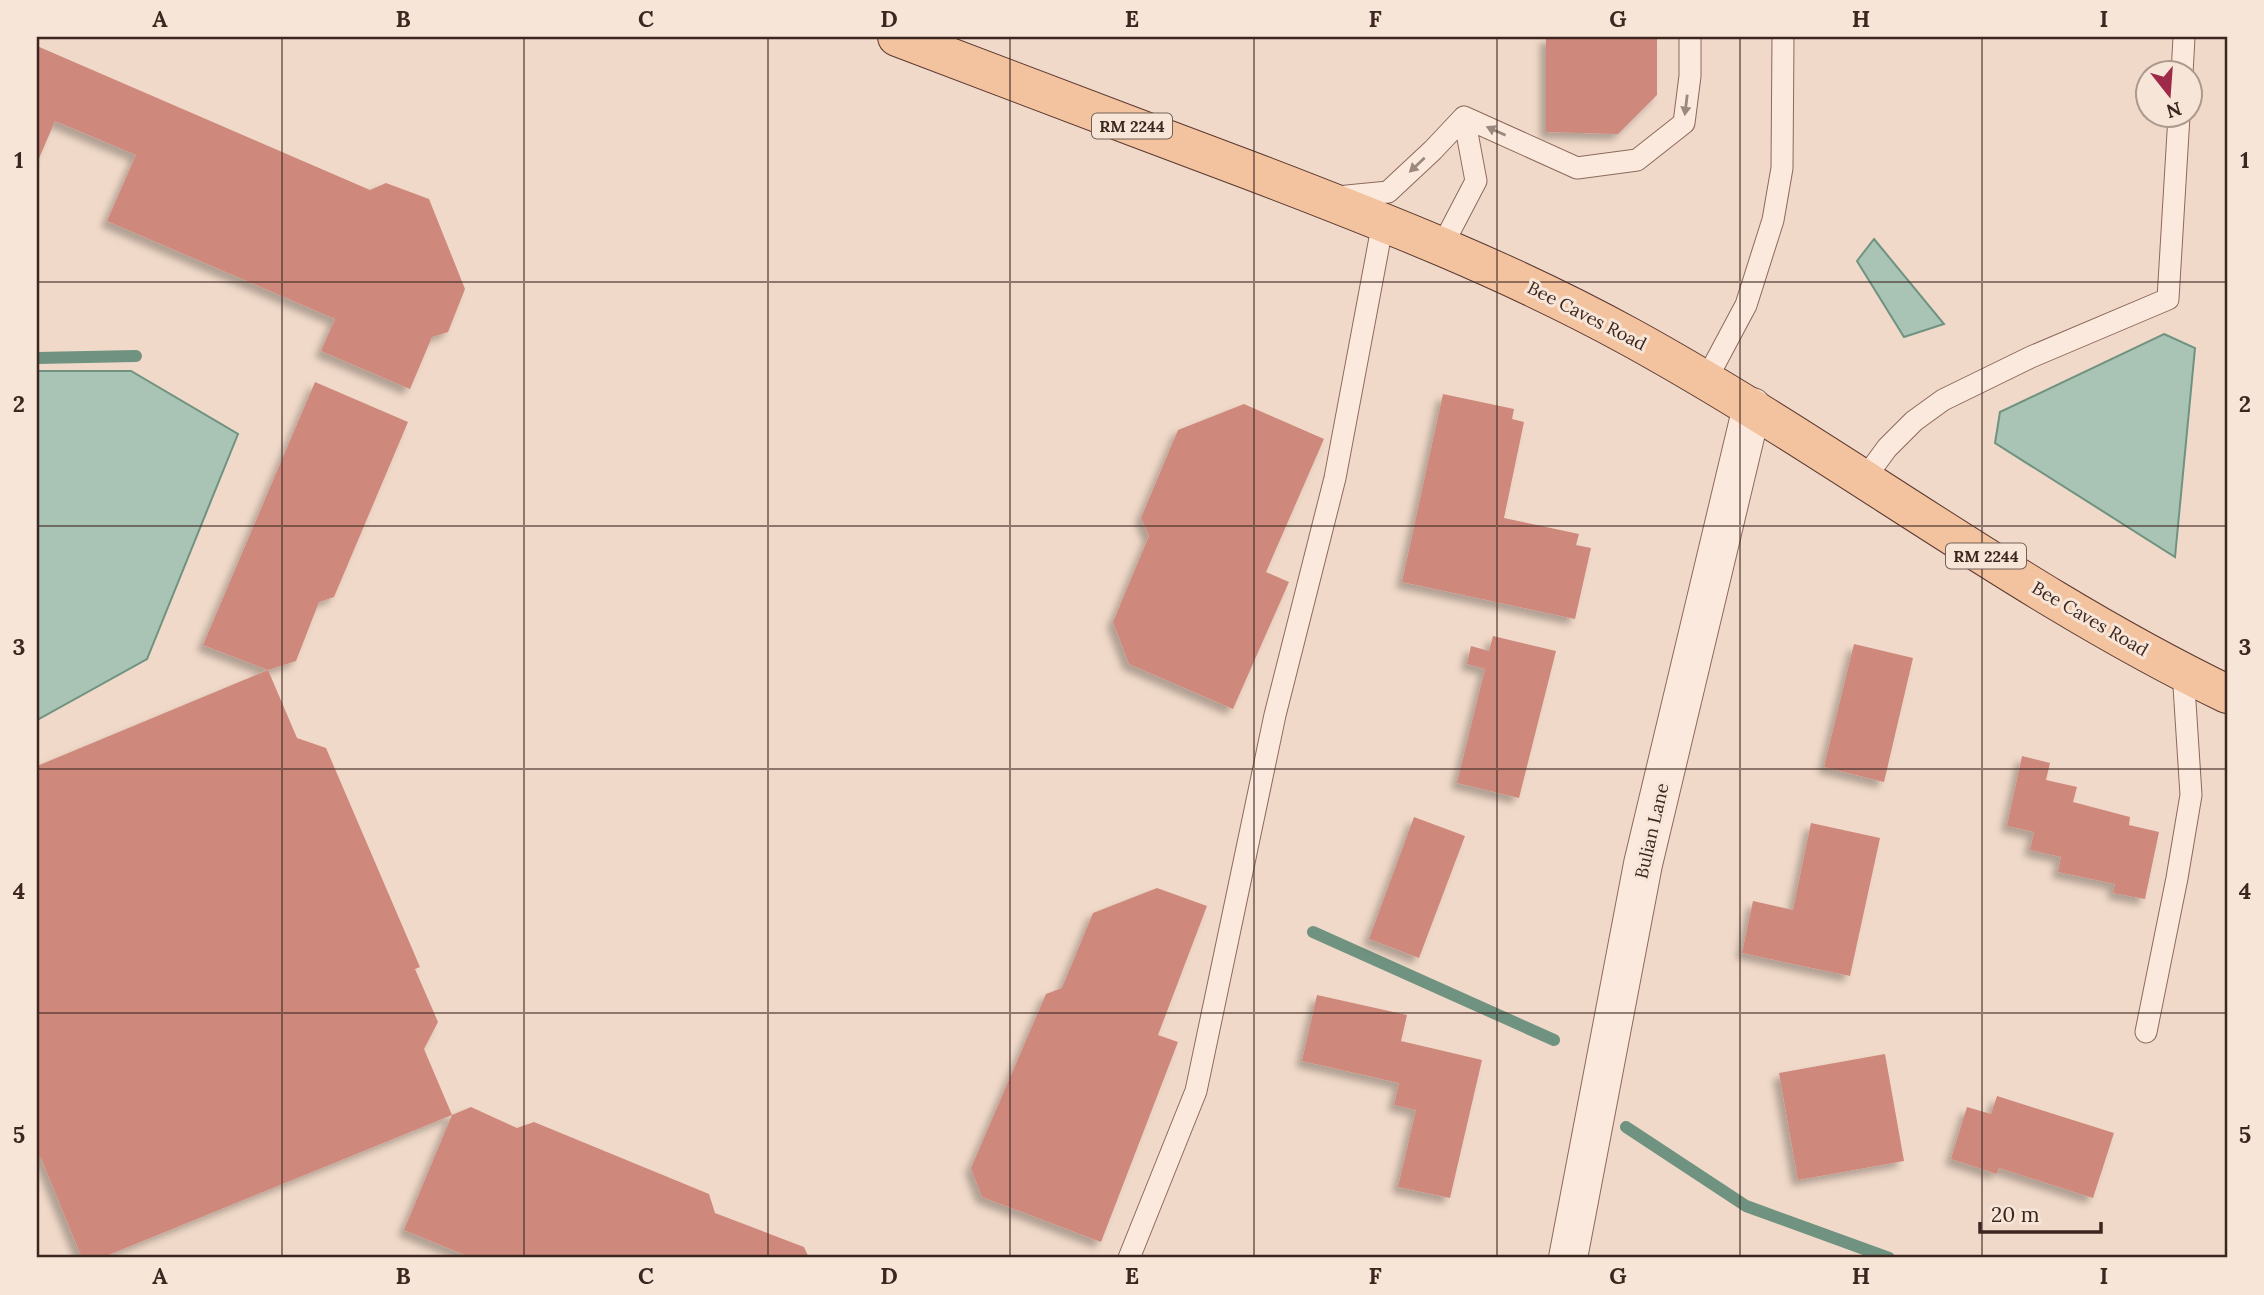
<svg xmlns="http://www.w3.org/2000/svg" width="2264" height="1295" font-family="Lora,serif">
  <defs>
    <filter id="shadow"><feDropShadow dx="-6" dy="6" stdDeviation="3.5" flood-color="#0004"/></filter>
  </defs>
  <rect width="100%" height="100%" fill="#f0d9c8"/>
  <path fill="#a9c4b5" stroke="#6f9380" stroke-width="2" d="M 1874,239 L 1944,324 L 1904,337 L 1857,261 Z
    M 2164,334 L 2195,348 L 2175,557 L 1995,443 L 2000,412 Z
    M 37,371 L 131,371 L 238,434 L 147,659 L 37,720 Z"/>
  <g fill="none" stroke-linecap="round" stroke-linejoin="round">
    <path stroke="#6f9380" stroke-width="12" d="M 37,358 L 136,356
      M 1313,932 L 1554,1040
      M 1626,1127 L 1746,1206 L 1889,1258"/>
  </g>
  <path fill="#cf897c" filter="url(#shadow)" d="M 1546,37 L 1657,37 L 1657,95 L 1618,134 L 1546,132 Z
    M 37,46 L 370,190 L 386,183 L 429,199 L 465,289 L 448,332 L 432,337 L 410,389 L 321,351 L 335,319 L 107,221 L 136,155 L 55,121 L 37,163 Z
    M 315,382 L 408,422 L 334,597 L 319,602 L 296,661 L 268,670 L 203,645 Z
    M 1443,394 L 1514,409 L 1512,419 L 1524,422 L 1504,518 L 1579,534 L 1576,545 L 1591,548 L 1575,619 L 1402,582 Z
    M 1244,404 L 1324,439 L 1266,572 L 1289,582 L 1233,709 L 1129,664 L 1113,622 L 1149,536 L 1141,518 L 1178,430 Z
    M 1493,636 L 1556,651 L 1519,798 L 1457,783 L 1485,669 L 1467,664 L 1471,646 L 1489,651 Z
    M 1854,644 L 1913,658 L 1884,782 L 1824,767 Z
    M 268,670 L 297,738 L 326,748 L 420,967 L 415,969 L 438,1022 L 424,1049 L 452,1115 L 101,1258 L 82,1258 L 41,1158 L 37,1156 L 37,766 Z
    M 2022,756 L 2050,763 L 2046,780 L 2077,787 L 2073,802 L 2130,817 L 2129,825 L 2159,832 L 2145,899 L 2113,893 L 2115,884 L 2058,872 L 2061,857 L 2030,850 L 2034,832 L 2007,826 Z
    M 1414,817 L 1465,836 L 1419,958 L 1369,939 Z
    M 1811,823 L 1880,838 L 1850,976 L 1742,953 L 1753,901 L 1793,910 Z
    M 1157,888 L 1207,906 L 1158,1035 L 1178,1042 L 1101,1242 L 982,1197 L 971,1168 L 1046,994 L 1062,988 L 1093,913 Z
    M 1317,995 L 1407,1015 L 1401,1041 L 1482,1060 L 1450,1198 L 1398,1187 L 1416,1110 L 1394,1105 L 1399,1083 L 1302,1061 Z
    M 1885,1054 L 1904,1161 L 1798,1180 L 1779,1073 Z
    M 1997,1096 L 2114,1133 L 2093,1198 L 1999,1168 L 1997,1174 L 1951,1159 L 1967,1107 L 1991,1114 Z
    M 471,1107 L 517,1128 L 534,1122 L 709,1194 L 715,1213 L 804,1247 L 809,1258 L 472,1258 L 404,1230 L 452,1115 Z"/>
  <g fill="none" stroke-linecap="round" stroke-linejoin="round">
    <defs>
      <path id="lane" d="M 2182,74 L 2184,37
        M 1464,117 L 1577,168 L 1637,160 L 1684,123 L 1690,76 L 1690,37
        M 1337,197 L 1388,192 L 1433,150 L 1464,117
        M 1442,246 L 1476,181 L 1464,117
        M 1706,380 L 1746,305 L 1773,220 L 1782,168 L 1783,37
        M 1865,478 L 1887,448 L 1914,421 L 1943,400 L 2031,357 L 2168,299 L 2179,116
        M 2146,1032 L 2177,878 L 2191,795 L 2183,671
        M 1129,1258 L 1196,1091 L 1275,715 L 1335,478 L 1383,222"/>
      <path id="street" d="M 1568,1258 L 1643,864 L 1752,407"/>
      <path id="primary" d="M 897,37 C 1016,83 1135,127 1254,172 C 1382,221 1510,271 1630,337 C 1834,449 2018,593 2227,694"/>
    </defs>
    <use href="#lane" stroke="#8d695c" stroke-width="23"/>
    <use href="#street" stroke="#8d695c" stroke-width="40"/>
    <use href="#primary" stroke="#5b3830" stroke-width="40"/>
    <use href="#lane" stroke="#fae9dc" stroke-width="21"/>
    <use href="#street" stroke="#fae9dc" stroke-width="38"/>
    <use href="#primary" stroke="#f3c39f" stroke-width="38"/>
  </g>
  <defs><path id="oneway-solid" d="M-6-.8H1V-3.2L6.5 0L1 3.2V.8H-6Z" transform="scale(1.75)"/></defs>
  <g fill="#9c887e">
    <use href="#oneway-solid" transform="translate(1686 105) rotate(97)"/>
    <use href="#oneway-solid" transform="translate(1496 131) rotate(-156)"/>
    <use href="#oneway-solid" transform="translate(1417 165) rotate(137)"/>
  </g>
  <path fill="none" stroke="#3d2620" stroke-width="2" stroke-opacity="0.55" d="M 282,37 L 282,1258M 524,37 L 524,1258M 768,37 L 768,1258M 1010,37 L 1010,1258M 1254,37 L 1254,1258M 1497,37 L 1497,1258M 1740,37 L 1740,1258M 1982,37 L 1982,1258M 37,282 L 2227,282M 37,526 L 2227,526M 37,769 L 2227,769M 37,1013 L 2227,1013"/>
  <g text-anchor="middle" stroke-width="6" stroke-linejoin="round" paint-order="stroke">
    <g fill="#f7e6d8" stroke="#756057" stroke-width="2">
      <rect x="1092" y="113.5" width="80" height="25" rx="5"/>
      <rect x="1946" y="543.5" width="80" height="25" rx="5"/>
    </g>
    <g font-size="16" font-weight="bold" fill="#3d2620">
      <text x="1132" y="132">RM 2244</text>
      <text x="1986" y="562">RM 2244</text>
    </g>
    <g font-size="18" fill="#3d2620" stroke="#f7e6d8">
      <text transform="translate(1587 316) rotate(27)" y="6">Bee Caves Road</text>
      <text transform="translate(2090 619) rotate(30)" y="6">Bee Caves Road</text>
      <text transform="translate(1652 831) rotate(-77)" y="6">Bulian Lane</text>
    </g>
  </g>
  <rect width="2264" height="1295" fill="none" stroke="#f7e6d8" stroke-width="77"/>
  <g transform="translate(2169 94) rotate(163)"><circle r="33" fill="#f7e6d8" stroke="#ad998e" stroke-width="2"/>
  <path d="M0-5L12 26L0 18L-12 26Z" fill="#9e2949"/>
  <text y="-10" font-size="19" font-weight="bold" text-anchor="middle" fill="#3d2620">N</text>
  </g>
  <path d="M1980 1222v10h121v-10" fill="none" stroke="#3d2620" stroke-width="3.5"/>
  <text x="1991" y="1222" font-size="21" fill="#3d2620" stroke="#f7e6d8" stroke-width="5" paint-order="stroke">20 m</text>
  <rect x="38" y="38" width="2188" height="1218" fill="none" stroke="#3d2620" stroke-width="2.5"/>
  <g font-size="23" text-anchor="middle" font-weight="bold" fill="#3d2620">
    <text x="160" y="27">A</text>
    <text x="403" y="27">B</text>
    <text x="646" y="27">C</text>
    <text x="889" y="27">D</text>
    <text x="1132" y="27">E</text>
    <text x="1375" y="27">F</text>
    <text x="1618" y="27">G</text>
    <text x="1861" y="27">H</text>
    <text x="2104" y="27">I</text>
    <text x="19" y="168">1</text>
    <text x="2245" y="168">1</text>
    <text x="19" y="412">2</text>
    <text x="2245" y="412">2</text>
    <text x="19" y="655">3</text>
    <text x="2245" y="655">3</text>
    <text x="19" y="899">4</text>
    <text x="2245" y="899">4</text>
    <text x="19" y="1143">5</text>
    <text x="2245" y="1143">5</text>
    <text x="160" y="1284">A</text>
    <text x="403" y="1284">B</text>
    <text x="646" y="1284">C</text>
    <text x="889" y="1284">D</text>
    <text x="1132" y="1284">E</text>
    <text x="1375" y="1284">F</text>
    <text x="1618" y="1284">G</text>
    <text x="1861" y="1284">H</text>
    <text x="2104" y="1284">I</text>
  </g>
</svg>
